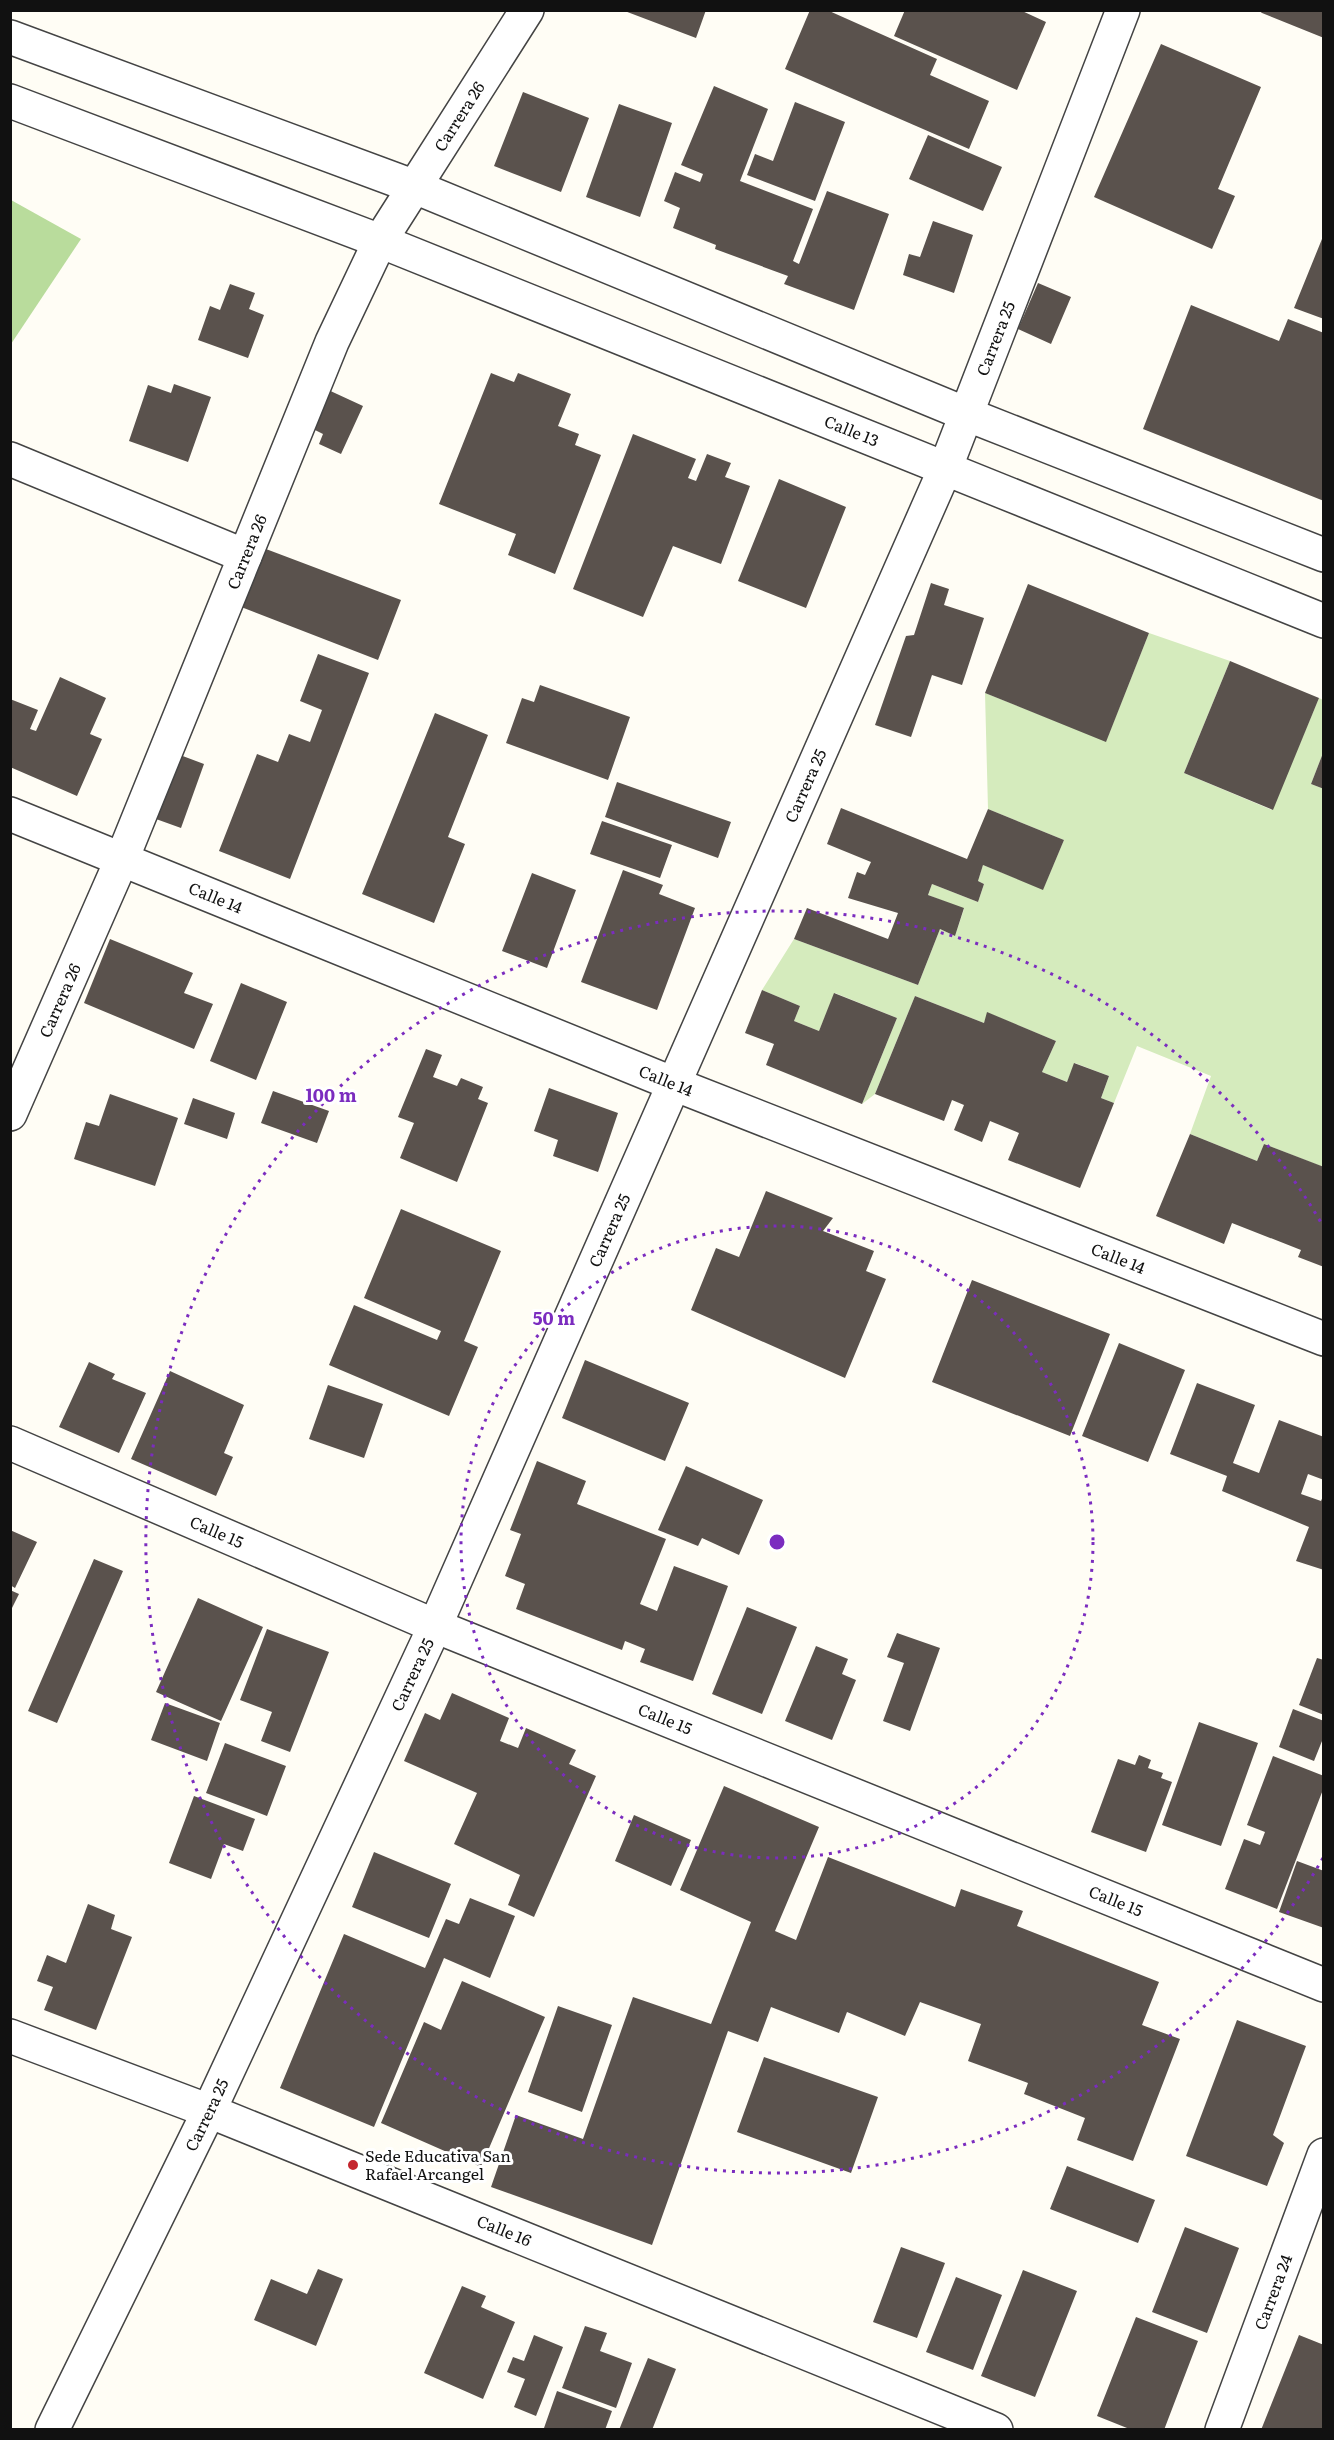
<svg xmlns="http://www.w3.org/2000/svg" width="1334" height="2440" font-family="Literata,serif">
  <rect width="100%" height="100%" fill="#fffdf5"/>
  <path fill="#d5ebbd" d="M 1149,633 L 1230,661 L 1184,773 L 1272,810 L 1319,698 L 1323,700 L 1323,753 L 1311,784 L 1324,789 L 1323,1167 L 1264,1144 L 1257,1161 L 1190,1134 L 1211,1076 L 1137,1046 L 1114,1103 L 1101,1098 L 1109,1076 L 1075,1063 L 1067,1082 L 1042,1072 L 1056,1041 L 988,1013 L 984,1023 L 915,996 L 875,1094 L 862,1104 L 897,1018 L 835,993 L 819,1031 L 794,1021 L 800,1006 L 762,990 L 794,939 L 918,985 L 940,929 L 955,936 L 964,909 L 928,895 L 932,884 L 978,902 L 984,884 L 978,881 L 983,865 L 1043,889 L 1064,840 L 988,809 L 985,693 L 1106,741 Z"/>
  <path fill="#b9dc9c" d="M 11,200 L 81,239 L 11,344 Z"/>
  <path fill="#5a524d" d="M 622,10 L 706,10 L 696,38 Z
    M 810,10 L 827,10 L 937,59 L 930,75 L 989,101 L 969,149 L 785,69 Z
    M 905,10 L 1020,10 L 1046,22 L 1017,90 L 894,36 Z
    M 1258,10 L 1324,10 L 1324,38 L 1262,13 Z
    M 1161,44 L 1261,87 L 1218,189 L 1235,196 L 1212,249 L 1094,197 Z
    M 714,86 L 768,109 L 740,181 L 813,209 L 793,261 L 799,264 L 827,191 L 889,214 L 854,310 L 784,284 L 788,276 L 715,249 L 716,245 L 673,228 L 680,208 L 664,201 L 675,172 L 700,182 L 703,174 L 681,165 Z
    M 523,92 L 589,118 L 561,192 L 494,166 Z
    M 795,102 L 845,122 L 815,201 L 747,175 L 755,154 L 773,161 Z
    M 619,104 L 672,123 L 640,217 L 586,197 Z
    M 928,135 L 1002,167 L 983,211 L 909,179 Z
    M 933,221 L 973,235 L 954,293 L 903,275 L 909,254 L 920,257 Z
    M 1324,234 L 1324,319 L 1294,308 Z
    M 1038,283 L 1071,297 L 1051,344 L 1018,329 Z
    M 230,284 L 255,293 L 249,309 L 264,315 L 248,358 L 198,340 L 210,306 L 220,310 Z
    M 1191,305 L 1279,341 L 1288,319 L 1324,333 L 1324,501 L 1143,429 Z
    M 491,373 L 514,382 L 518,373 L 571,394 L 558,426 L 579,434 L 575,445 L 601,455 L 555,574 L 508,555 L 516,534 L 439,504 Z
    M 174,384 L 211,397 L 188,462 L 129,441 L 148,385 L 171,393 Z
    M 324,388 L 363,406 L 341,454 L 319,444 L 323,434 L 307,426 Z
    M 633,434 L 696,459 L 688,478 L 696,481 L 707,454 L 731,463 L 725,477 L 750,486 L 721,564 L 673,546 L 643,617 L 573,589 Z
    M 779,479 L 846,507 L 806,608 L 738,581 Z
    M 258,546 L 401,600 L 378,660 L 236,605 Z
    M 931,583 L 949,589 L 944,605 L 984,618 L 962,685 L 932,675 L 911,737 L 875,725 L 906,636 L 914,635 Z
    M 1028,584 L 1149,633 L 1106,742 L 985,693 Z
    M 318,654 L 369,673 L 290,879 L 219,851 L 257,754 L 278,762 L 289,734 L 310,742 L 322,710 L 300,701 Z
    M 1230,661 L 1319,698 L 1273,810 L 1184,773 Z
    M 60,677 L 106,698 L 90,734 L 102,739 L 77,796 L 10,767 L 10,699 L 38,710 L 30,729 L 36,731 Z
    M 540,685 L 630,717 L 608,780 L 506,743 L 522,698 L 534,702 Z
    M 435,713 L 488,735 L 448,837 L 465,844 L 434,923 L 362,894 Z
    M 1323,753 L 1324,753 L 1324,789 L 1311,784 Z
    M 180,755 L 204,764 L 181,828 L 156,819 Z
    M 617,782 L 731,822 L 718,858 L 605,817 Z
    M 841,808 L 967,859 L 988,809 L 1064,840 L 1043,890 L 983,865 L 978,881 L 984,884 L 978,902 L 932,884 L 928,895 L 964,908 L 955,936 L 940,929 L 918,985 L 794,939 L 807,908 L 888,939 L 898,913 L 848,898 L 857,872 L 865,875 L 871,862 L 827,844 Z
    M 602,821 L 672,845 L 660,878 L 590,854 Z
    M 623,870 L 663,885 L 659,894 L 695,908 L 657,1010 L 581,982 Z
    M 532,873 L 576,890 L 547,968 L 502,951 Z
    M 110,939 L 193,973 L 184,993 L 213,1004 L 194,1049 L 84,1003 Z
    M 241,983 L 287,1002 L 256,1080 L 210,1061 Z
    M 762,990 L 800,1006 L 794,1021 L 819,1031 L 834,993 L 897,1018 L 862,1104 L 766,1065 L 774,1044 L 745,1033 Z
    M 915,996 L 984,1023 L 987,1012 L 1056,1041 L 1042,1072 L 1067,1082 L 1074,1063 L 1109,1076 L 1101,1098 L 1114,1103 L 1080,1188 L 1008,1160 L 1019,1133 L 990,1121 L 982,1142 L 954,1130 L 964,1105 L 952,1100 L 944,1121 L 875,1094 Z
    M 426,1049 L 442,1055 L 433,1077 L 457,1086 L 461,1078 L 483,1087 L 478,1099 L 488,1103 L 457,1182 L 400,1158 L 414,1123 L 398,1117 Z
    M 549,1088 L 618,1113 L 598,1172 L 553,1156 L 558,1140 L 534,1131 Z
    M 273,1091 L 329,1111 L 317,1143 L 261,1123 Z
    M 110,1094 L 178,1118 L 155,1186 L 74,1159 L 86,1122 L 99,1126 Z
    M 193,1098 L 235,1113 L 227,1139 L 184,1124 Z
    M 1190,1134 L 1257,1161 L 1264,1144 L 1324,1167 L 1324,1267 L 1298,1257 L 1301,1250 L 1232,1223 L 1224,1244 L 1156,1216 Z
    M 766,1191 L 833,1218 L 823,1231 L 874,1251 L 866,1271 L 886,1279 L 845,1378 L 691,1310 L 716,1248 L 739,1257 Z
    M 401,1209 L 501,1251 L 464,1341 L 478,1347 L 449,1416 L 329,1365 L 354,1305 L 437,1340 L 441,1331 L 364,1298 Z
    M 972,1280 L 1110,1334 L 1070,1436 L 932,1382 Z
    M 1119,1343 L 1185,1370 L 1148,1462 L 1082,1436 Z
    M 585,1360 L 689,1403 L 665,1461 L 562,1418 Z
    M 89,1362 L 115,1374 L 112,1379 L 146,1393 L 119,1453 L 59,1427 Z
    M 170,1371 L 244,1405 L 224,1453 L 233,1457 L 216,1496 L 131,1459 Z
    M 1197,1383 L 1255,1405 L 1233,1463 L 1259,1473 L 1279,1420 L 1324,1437 L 1324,1480 L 1308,1474 L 1301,1494 L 1321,1501 L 1324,1494 L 1324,1570 L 1296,1561 L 1309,1527 L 1222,1491 L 1227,1476 L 1170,1454 Z
    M 328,1385 L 383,1404 L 364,1458 L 309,1439 Z
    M 537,1461 L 586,1481 L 577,1504 L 666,1539 L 640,1604 L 657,1611 L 674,1566 L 728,1586 L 693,1681 L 640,1662 L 645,1649 L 625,1641 L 622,1650 L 516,1609 L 525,1584 L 505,1576 L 521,1534 L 510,1530 Z
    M 686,1466 L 763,1500 L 739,1555 L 702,1538 L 698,1546 L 658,1530 Z
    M 10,1530 L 37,1542 L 15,1588 L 10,1585 Z
    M 94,1559 L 123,1571 L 57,1723 L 28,1711 Z
    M 10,1590 L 19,1594 L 10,1612 Z
    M 198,1598 L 263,1627 L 221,1721 L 156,1692 Z
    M 747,1607 L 797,1627 L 762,1714 L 712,1694 Z
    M 267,1629 L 329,1652 L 290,1752 L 261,1741 L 272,1712 L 240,1700 Z
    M 897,1633 L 940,1648 L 910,1731 L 883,1721 L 904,1663 L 887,1657 Z
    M 816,1646 L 848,1659 L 842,1674 L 856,1680 L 832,1740 L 785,1721 Z
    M 1317,1658 L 1324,1660 L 1324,1715 L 1299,1705 Z
    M 452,1693 L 509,1718 L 500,1741 L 518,1748 L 526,1728 L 576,1750 L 569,1764 L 596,1776 L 534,1917 L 508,1905 L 520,1875 L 454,1844 L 477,1793 L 404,1761 L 425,1713 L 440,1720 Z
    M 165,1703 L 220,1723 L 207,1761 L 151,1740 Z
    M 1293,1709 L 1324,1721 L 1324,1736 L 1314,1761 L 1279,1747 Z
    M 1199,1722 L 1258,1743 L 1221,1846 L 1162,1825 Z
    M 225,1743 L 286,1766 L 267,1816 L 206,1793 Z
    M 1139,1755 L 1151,1760 L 1148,1768 L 1163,1773 L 1161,1778 L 1172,1782 L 1146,1852 L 1091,1832 L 1118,1759 L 1135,1765 Z
    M 1273,1756 L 1324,1776 L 1324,1787 L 1277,1909 L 1225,1889 L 1244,1839 L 1260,1845 L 1265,1832 L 1247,1825 Z
    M 724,1786 L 819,1827 L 775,1931 L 796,1940 L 828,1857 L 955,1907 L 961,1889 L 1023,1911 L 1017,1926 L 1159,1982 L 1142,2025 L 1180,2039 L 1133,2161 L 1077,2140 L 1085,2118 L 1024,2094 L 1028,2083 L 968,2061 L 981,2024 L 920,2002 L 905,2036 L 847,2012 L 839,2033 L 771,2007 L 758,2042 L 728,2031 L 652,2245 L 491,2187 L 516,2115 L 583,2139 L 633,1997 L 711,2024 L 751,1922 L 680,1890 Z
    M 194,1796 L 255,1819 L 243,1851 L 224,1844 L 211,1879 L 169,1863 Z
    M 634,1815 L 691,1840 L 671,1886 L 615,1861 Z
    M 374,1852 L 451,1884 L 429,1938 L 352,1907 Z
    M 1297,1861 L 1324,1871 L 1324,1928 L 1279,1912 Z
    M 470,1898 L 515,1916 L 490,1978 L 444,1958 L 374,2127 L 280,2088 L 344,1934 L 425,1968 L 446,1919 L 459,1924 Z
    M 88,1904 L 115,1915 L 111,1929 L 132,1937 L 96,2030 L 44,2010 L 53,1987 L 37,1981 L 47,1955 L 66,1963 Z
    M 462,1981 L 545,2017 L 481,2167 L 381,2123 L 424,2022 L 441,2030 Z
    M 558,2006 L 612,2025 L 582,2112 L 528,2092 Z
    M 1237,2020 L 1306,2046 L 1273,2135 L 1284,2143 L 1267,2186 L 1186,2156 Z
    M 764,2057 L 878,2097 L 851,2173 L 737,2132 Z
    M 1067,2166 L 1155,2200 L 1138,2243 L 1050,2209 Z
    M 1185,2227 L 1239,2248 L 1207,2333 L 1152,2312 Z
    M 901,2247 L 945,2263 L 917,2338 L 873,2322 Z
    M 318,2269 L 343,2279 L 316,2346 L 254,2320 L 271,2279 L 307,2294 Z
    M 1023,2270 L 1077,2291 L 1035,2397 L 981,2376 Z
    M 956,2277 L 1002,2295 L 973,2370 L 926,2352 Z
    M 462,2286 L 486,2296 L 481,2307 L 515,2322 L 483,2399 L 424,2373 Z
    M 1136,2317 L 1198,2341 L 1164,2430 L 1132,2430 L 1097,2416 Z
    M 585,2326 L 607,2333 L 600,2351 L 632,2363 L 616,2408 L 562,2388 Z
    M 534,2335 L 563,2347 L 536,2416 L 514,2407 L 525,2379 L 507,2372 L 513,2357 L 524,2361 Z
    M 1299,2335 L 1324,2345 L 1324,2430 L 1261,2430 Z
    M 648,2358 L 676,2369 L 652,2430 L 619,2430 Z
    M 557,2391 L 612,2411 L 605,2430 L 544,2428 Z"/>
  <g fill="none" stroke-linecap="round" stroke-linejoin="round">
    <defs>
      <g id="minor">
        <path d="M 10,37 L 415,187 L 966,414 L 1324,555"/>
        <path id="s1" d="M 10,101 L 380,241 L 1324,621"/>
        <path d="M 10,459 L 245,556"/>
        <path id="s2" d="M 10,814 L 674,1084 L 1324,1339"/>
        <path id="s3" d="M 10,1114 L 122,859 L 332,342 L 380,241 L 527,10"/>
        <path id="s4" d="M 10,1443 L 435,1626 L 1324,1985"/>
        <path id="s5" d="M 10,2036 L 209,2111 L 996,2430"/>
        <path id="s6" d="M 52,2430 L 209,2111 L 435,1626 L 945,469 L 1123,10"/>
        <path id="s7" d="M 1222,2430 L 1324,2155"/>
      </g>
    </defs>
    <use href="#minor" stroke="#444" stroke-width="36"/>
    <use href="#minor" stroke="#fff" stroke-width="33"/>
  </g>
  <g fill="none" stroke="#7b2cbf" stroke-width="3" stroke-dasharray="3 6">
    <circle cx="777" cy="1542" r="316"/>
    <path d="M1323 1858A631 631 0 1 1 1323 1226"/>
  </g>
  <circle fill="#c4262e" stroke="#fff" stroke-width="2" cx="353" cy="2165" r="6"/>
  <g text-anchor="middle" stroke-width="6" stroke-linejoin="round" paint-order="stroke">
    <g font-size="16" fill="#111" stroke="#fff">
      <text dy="6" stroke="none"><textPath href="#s3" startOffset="1096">Carrera 26</textPath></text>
      <text dy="6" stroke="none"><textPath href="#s6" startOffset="2295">Carrera 25</textPath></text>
      <text dy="6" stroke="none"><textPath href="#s1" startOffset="904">Calle 13</textPath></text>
      <text dy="6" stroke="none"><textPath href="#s3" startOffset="610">Carrera 26</textPath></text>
      <text dy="6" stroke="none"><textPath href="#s6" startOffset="1809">Carrera 25</textPath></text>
      <text dy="6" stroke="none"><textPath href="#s2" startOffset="222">Calle 14</textPath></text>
      <text dy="6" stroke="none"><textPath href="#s3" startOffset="124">Carrera 26</textPath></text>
      <text dy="6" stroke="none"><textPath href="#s2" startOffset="708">Calle 14</textPath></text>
      <text dy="6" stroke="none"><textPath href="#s6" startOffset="1323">Carrera 25</textPath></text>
      <text dy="6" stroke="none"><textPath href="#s2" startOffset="1194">Calle 14</textPath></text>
      <text dy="6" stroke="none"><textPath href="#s4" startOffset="225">Calle 15</textPath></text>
      <text dy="6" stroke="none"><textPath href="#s6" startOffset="837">Carrera 25</textPath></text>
      <text dy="6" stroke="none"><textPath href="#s4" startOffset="711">Calle 15</textPath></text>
      <text dy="6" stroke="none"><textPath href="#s4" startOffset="1197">Calle 15</textPath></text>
      <text dy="6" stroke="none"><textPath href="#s6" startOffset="351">Carrera 25</textPath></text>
      <text dy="6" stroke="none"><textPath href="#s5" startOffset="531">Calle 16</textPath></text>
      <text dy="6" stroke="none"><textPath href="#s7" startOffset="147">Carrera 24</textPath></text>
    </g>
    <g font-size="16" fill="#111" stroke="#fff" text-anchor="start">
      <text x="365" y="2162">Sede Educativa San<tspan x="365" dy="18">Rafael Arcangel</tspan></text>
    </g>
  </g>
  <circle cx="777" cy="1542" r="9" fill="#7b2cbf" stroke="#fff" stroke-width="3"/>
  <g font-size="18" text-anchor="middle" font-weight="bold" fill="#7b2cbf" stroke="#fff" stroke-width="6" stroke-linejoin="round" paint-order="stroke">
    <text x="331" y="1102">100 m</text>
    <text x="554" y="1325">50 m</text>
  </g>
  <rect width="1334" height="2440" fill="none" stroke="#111111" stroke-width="24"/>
</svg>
